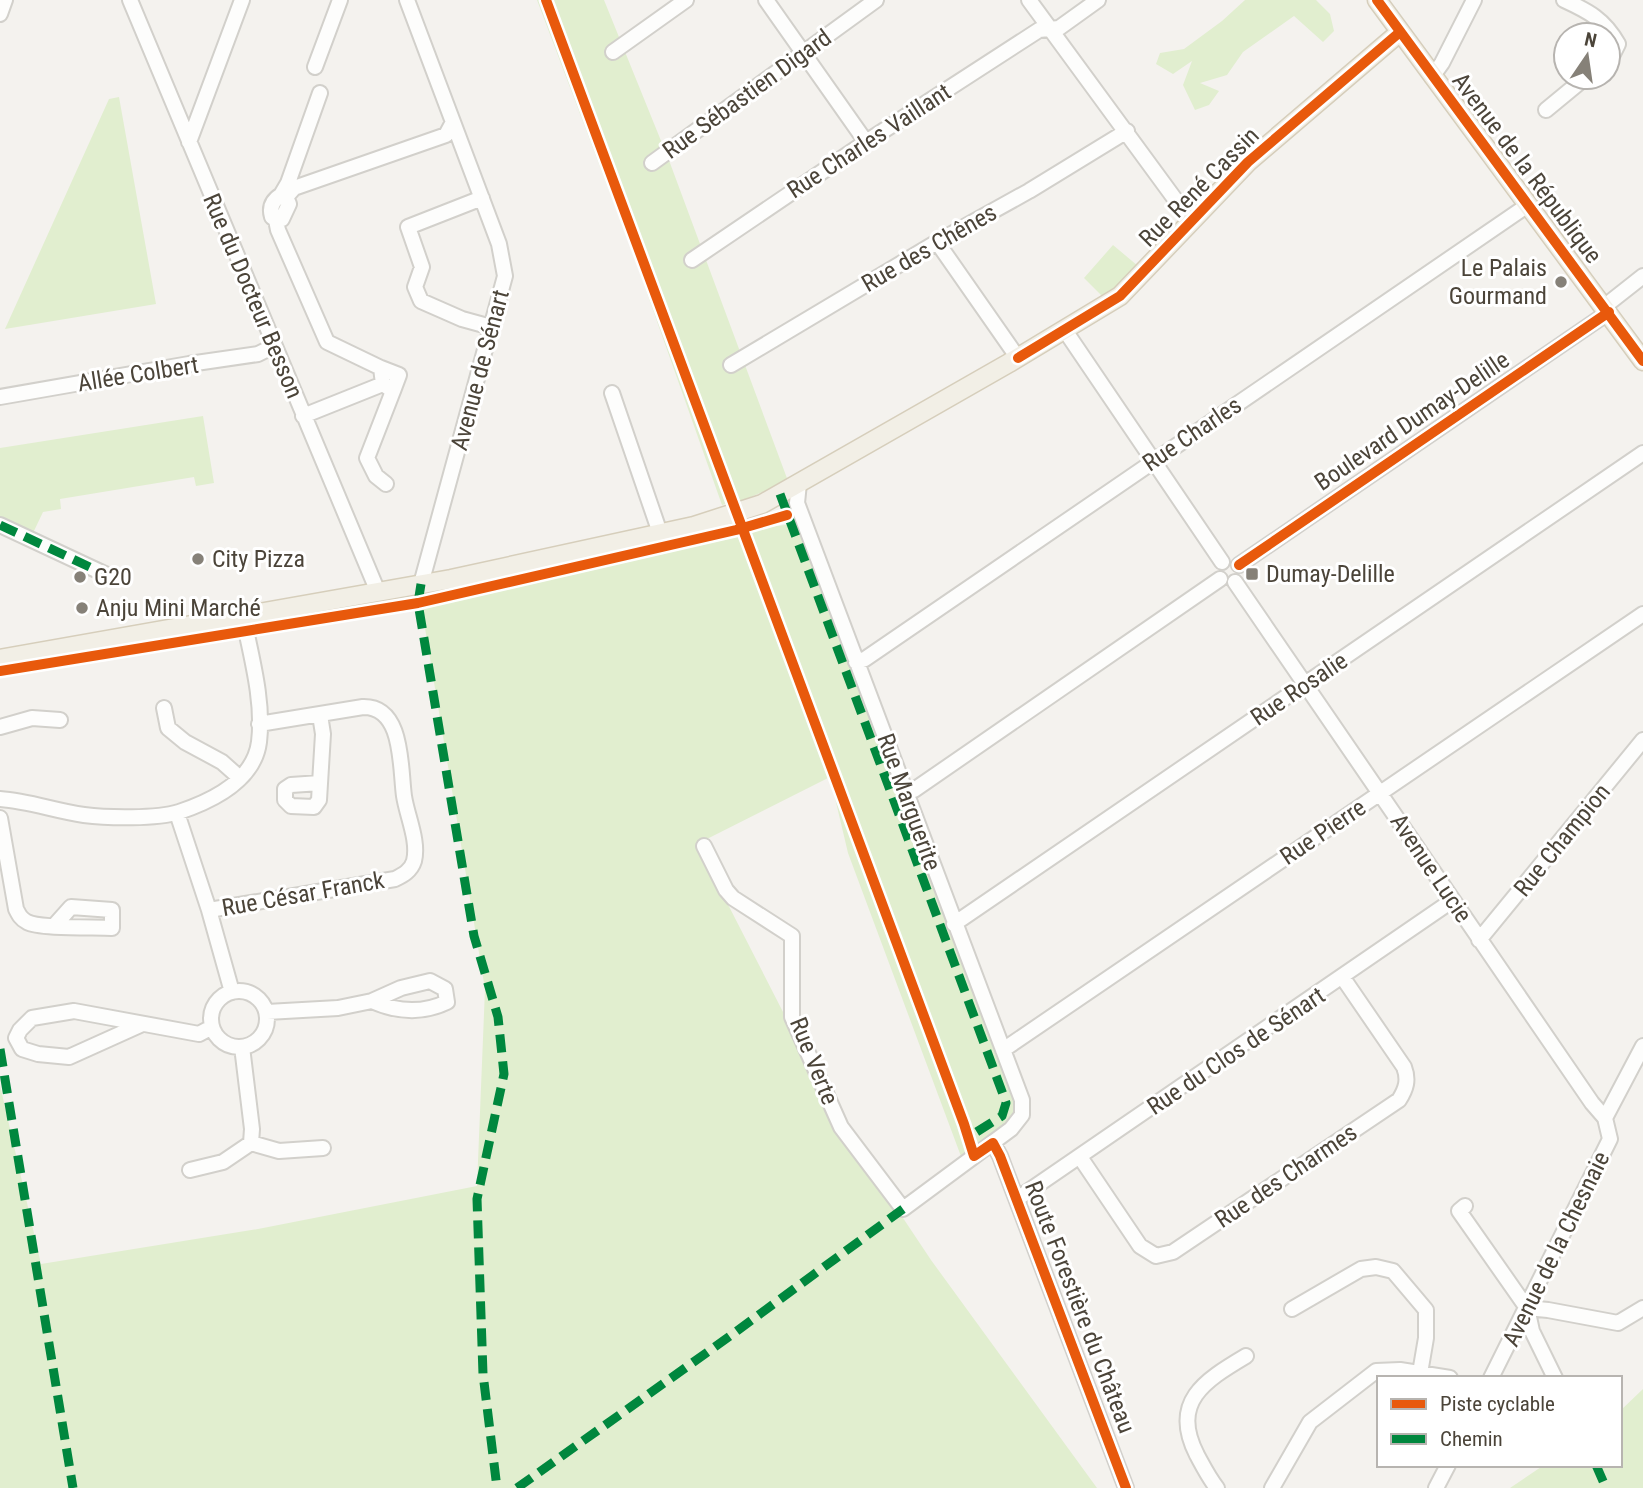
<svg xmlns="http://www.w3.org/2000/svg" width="1643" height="1488" font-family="'Roboto Condensed',sans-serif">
  <rect width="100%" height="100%" fill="#f4f2ee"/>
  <path fill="#e1eecf" d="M 537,0 L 604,0 L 670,163 L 788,481 L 746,499 L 722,505 L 636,262 Z
    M 1245,0 L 1316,0 L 1330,14 L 1334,31 L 1323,42 L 1294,16 L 1243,52 L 1227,75 L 1200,83 L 1219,91 L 1209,105 L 1195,110 L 1183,85 L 1192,61 L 1173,74 L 1156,64 L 1160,53 L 1184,49 L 1222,21 Z
    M 119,97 L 156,304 L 5,329 L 109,99 Z
    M 1113,245 L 1138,266 L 1113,292 L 1104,298 L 1084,278 Z
    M 203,416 L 214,483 L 196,486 L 194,477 L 60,499 L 61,509 L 43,512 L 33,533 L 0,518 L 0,448 Z
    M 800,523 L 1018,1107 L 1013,1122 L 962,1159 L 848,853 L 830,777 L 697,844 L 803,1051 L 901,1215 L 931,1260 L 1097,1488 L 0,1488 L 0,1085 L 41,1264 L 258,1229 L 477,1186 L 485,989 L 421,604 L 739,531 Z
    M 1643,1389 L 1643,1488 L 1510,1488 L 1544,1465 L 1620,1465 L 1620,1411 Z"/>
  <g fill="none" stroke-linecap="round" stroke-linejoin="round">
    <defs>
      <path id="minor" d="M 130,0 L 378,592
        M 407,0 L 499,244 L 505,276 L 421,584
        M 766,0 L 866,142
        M 1029,0 L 1191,221
        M 1564,0 C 1588,11 1604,19 1618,44 L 1613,54 L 1608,58
        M 0,14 L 5,0
        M 613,52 L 686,0
        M 315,67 L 340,0
        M 1432,77 L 1442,63 L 1474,0
        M 1546,110 L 1586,77
        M 189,142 L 242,0
        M 652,163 L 876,0
        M 281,195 L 288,183 L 320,93
        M 281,195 L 286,197 L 289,204 L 282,219 L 276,220 L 272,217 C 269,207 273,200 281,195 Z
        M 286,197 L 294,188 L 446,135 L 453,122
        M 482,198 L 408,227 L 422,267 L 415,287 L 421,301 L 462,319 L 491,327
        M 276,220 L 278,230 L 327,342 L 381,368
        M 937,242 L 1018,358
        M 692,260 L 866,142 L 1039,30 L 1059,28 L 1098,0
        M 1605,306 L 1643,276
        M 1064,329 L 1222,562
        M 731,365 L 937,242 L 1029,191 L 1127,131
        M 381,368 L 399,375 L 393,391 L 383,384 Z
        M 612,393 L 660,533
        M 0,397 L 189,364 L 258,354 L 274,346
        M 303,416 L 383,384
        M 386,484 L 376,476 L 367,458 L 393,391
        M 0,525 L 109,576
        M 1239,565 L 1609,312
        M 1235,582 L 1592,1103 L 1605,1118 L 1610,1139 L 1491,1378
        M 856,662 L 865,659 L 1528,205
        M 164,708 L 168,728 L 185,742 L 222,762 L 240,778
        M 0,727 L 32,718 L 60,720
        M 320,783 L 291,785 L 285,789 L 285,800 L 291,806 L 314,807 L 319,800 L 323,734 L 320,715
        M 906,792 L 914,790 L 1220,579
        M 0,799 C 29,801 55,811 84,815 C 107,818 157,819 179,812 C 212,801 254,781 259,742 C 264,701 251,656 243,616
        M 177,813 L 209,910 L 232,992
        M 0,818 L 16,909 C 19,915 21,919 27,922 C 40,929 94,927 112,928 L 112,910 L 71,907 L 54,926
        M 704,846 L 726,890 L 733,898 L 792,936 L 792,1017 L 841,1127 L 903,1209 L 1011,1129 L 1022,1115 L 1022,1100 L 797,503 L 799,483
        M 209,910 L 395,879 C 403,875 411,871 414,861 C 419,841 407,816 404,796 C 400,768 404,706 363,707 L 259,724
        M 954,924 L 1643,453
        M 1479,940 L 1643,740
        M211 1019a28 28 0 1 1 56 0a28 28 0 1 1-56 0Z
        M 267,1012 L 338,1008 L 372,1001 L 401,988 L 430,981 L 445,989 L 447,1002 C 422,1014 397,1012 372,1001
        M 140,1025 L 69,1057 L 38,1054 L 22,1049 L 16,1038 L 20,1030 L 32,1018 L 74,1011 L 199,1034 L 212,1027
        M 242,1047 L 252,1129 L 251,1143
        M 1003,1050 L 1643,614
        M 1605,1118 L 1643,1046
        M 993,1143 L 1000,1156 L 1126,1488
        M 1080,1157 L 1140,1246 L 1156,1256 L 1173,1252 L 1399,1100 C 1406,1089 1409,1080 1404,1067 L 1343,978
        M 190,1170 L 223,1162 L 251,1143 L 279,1151 L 323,1148
        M 1017,1199 L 1453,900
        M 1465,1206 L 1459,1211 L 1527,1308 L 1532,1331 L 1555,1378
        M 1527,1308 L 1548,1310 L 1618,1323 L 1643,1308
        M 1292,1309 L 1361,1269 L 1376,1267 L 1393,1271 L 1426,1310 L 1426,1338 L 1420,1373
        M 1217,1488 C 1209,1478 1203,1466 1197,1455 C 1170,1402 1204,1381 1246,1356
        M 1272,1488 L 1310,1422 L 1376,1371 L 1400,1370 L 1450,1378
        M 1436,1488 L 1448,1465"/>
      <path id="major" d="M 1377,0 L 1643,361
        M 0,659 L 451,579 L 694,526 L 762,504 L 1009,363 L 1120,296 L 1248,162 L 1400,32"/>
    </defs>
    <use href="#minor" stroke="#d2d0cb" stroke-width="18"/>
    <use href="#major" stroke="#d6cebb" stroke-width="21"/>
    <use href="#minor" stroke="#fdfdfc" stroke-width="14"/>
    <use href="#major" stroke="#f2efe6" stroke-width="18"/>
    <path stroke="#00873e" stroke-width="9" stroke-dasharray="18 9" stroke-linecap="butt" d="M 780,494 L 1004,1097 L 1006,1103 L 1002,1116 L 967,1138
      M 0,525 L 109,576
      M 421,584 L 418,603 L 474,936 L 498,1017 L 504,1074 L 477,1199 L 483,1374 L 497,1488
      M 0,1049 L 73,1488
      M 1596,1465 L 1606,1488
      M 517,1488 L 730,1336 L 903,1209"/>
    <defs>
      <path id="cycleway" d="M 546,0 L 964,1124 L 974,1156 L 993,1143 L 1000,1156 L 1126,1488
        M 1377,0 L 1643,361
        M 1018,358 L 1120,296 L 1248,162 L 1400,32
        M 1239,565 L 1609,312
        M 0,671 L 418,603 L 736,530 L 787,515"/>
    </defs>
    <use href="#cycleway" stroke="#fff" stroke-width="15"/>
    <use href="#cycleway" stroke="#e8590c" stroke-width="10"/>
  </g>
  <g fill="#868178" stroke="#fff" stroke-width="2.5">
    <circle cx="1561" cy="282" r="7"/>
    <circle cx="198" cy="559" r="7"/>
    <rect x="1245" y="567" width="14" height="14" rx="3.5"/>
    <circle cx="80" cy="577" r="7"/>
    <circle cx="82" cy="608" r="7"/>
  </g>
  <g text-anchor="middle" stroke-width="6" stroke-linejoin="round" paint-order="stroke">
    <g font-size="24" fill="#4b4439" stroke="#fff">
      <text transform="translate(747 94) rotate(-36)" y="8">Rue Sébastien Digard</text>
      <text transform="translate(869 141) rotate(-33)" y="8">Rue Charles Vaillant</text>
      <text transform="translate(1527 168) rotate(53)" y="8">Avenue de la République</text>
      <text transform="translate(1199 187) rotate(-45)" y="8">Rue René Cassin</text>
      <text transform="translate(929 248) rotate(-30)" y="8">Rue des Chênes</text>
      <text transform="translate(253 296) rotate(67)" y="8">Rue du Docteur Besson</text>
      <text transform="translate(480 370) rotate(-75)" y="8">Avenue de Sénart</text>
      <text transform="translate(138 374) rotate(-9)" y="8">Allée Colbert</text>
      <text transform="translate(1412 421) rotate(-34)" y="8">Boulevard Dumay-Delille</text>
      <text transform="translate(1192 434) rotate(-34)" y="8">Rue Charles</text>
      <text transform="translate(1299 689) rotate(-34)" y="8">Rue Rosalie</text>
      <text transform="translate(909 802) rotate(70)" y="8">Rue Marguerite</text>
      <text transform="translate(1323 832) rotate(-34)" y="8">Rue Pierre</text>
      <text transform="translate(1562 840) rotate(-51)" y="8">Rue Champion</text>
      <text transform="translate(1431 868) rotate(56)" y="8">Avenue Lucie</text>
      <text transform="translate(303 894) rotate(-10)" y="8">Rue César Franck</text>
      <text transform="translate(1236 1051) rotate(-34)" y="8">Rue du Clos de Sénart</text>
      <text transform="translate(814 1061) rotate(68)" y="8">Rue Verte</text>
      <text transform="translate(1286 1176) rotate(-34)" y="8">Rue des Charmes</text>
      <text transform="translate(1556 1249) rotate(-64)" y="8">Avenue de la Chesnaie</text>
      <text transform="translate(1080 1307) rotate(69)" y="8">Route Forestière du Château</text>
    </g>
    <g font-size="24" fill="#4b4439" stroke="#fff" text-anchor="start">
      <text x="1547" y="276" text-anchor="end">Le Palais<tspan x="1547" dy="28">Gourmand</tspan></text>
      <text x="212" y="567">City Pizza</text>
      <text x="1266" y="582">Dumay-Delille</text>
      <text x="94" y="585">G20</text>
      <text x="96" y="616">Anju Mini Marché</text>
    </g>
  </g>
  <rect x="1377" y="1376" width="245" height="91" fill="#ffffff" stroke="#b7b4b0" stroke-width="2"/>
  <rect x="1391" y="1399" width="35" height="10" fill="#e8590c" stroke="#b7b4b0" stroke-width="2"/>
  <text x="1440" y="1411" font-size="21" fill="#4b4439">Piste cyclable</text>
  <rect x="1391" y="1434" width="35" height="10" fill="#00873e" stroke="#b7b4b0" stroke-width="2"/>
  <text x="1440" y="1446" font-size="21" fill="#4b4439">Chemin</text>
  <g transform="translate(1587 56) rotate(13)"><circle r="33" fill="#ffffff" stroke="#b7b4b0" stroke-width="2"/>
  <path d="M0-5L12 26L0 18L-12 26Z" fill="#868178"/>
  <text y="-10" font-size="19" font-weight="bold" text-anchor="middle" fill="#4b4439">N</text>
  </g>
</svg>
